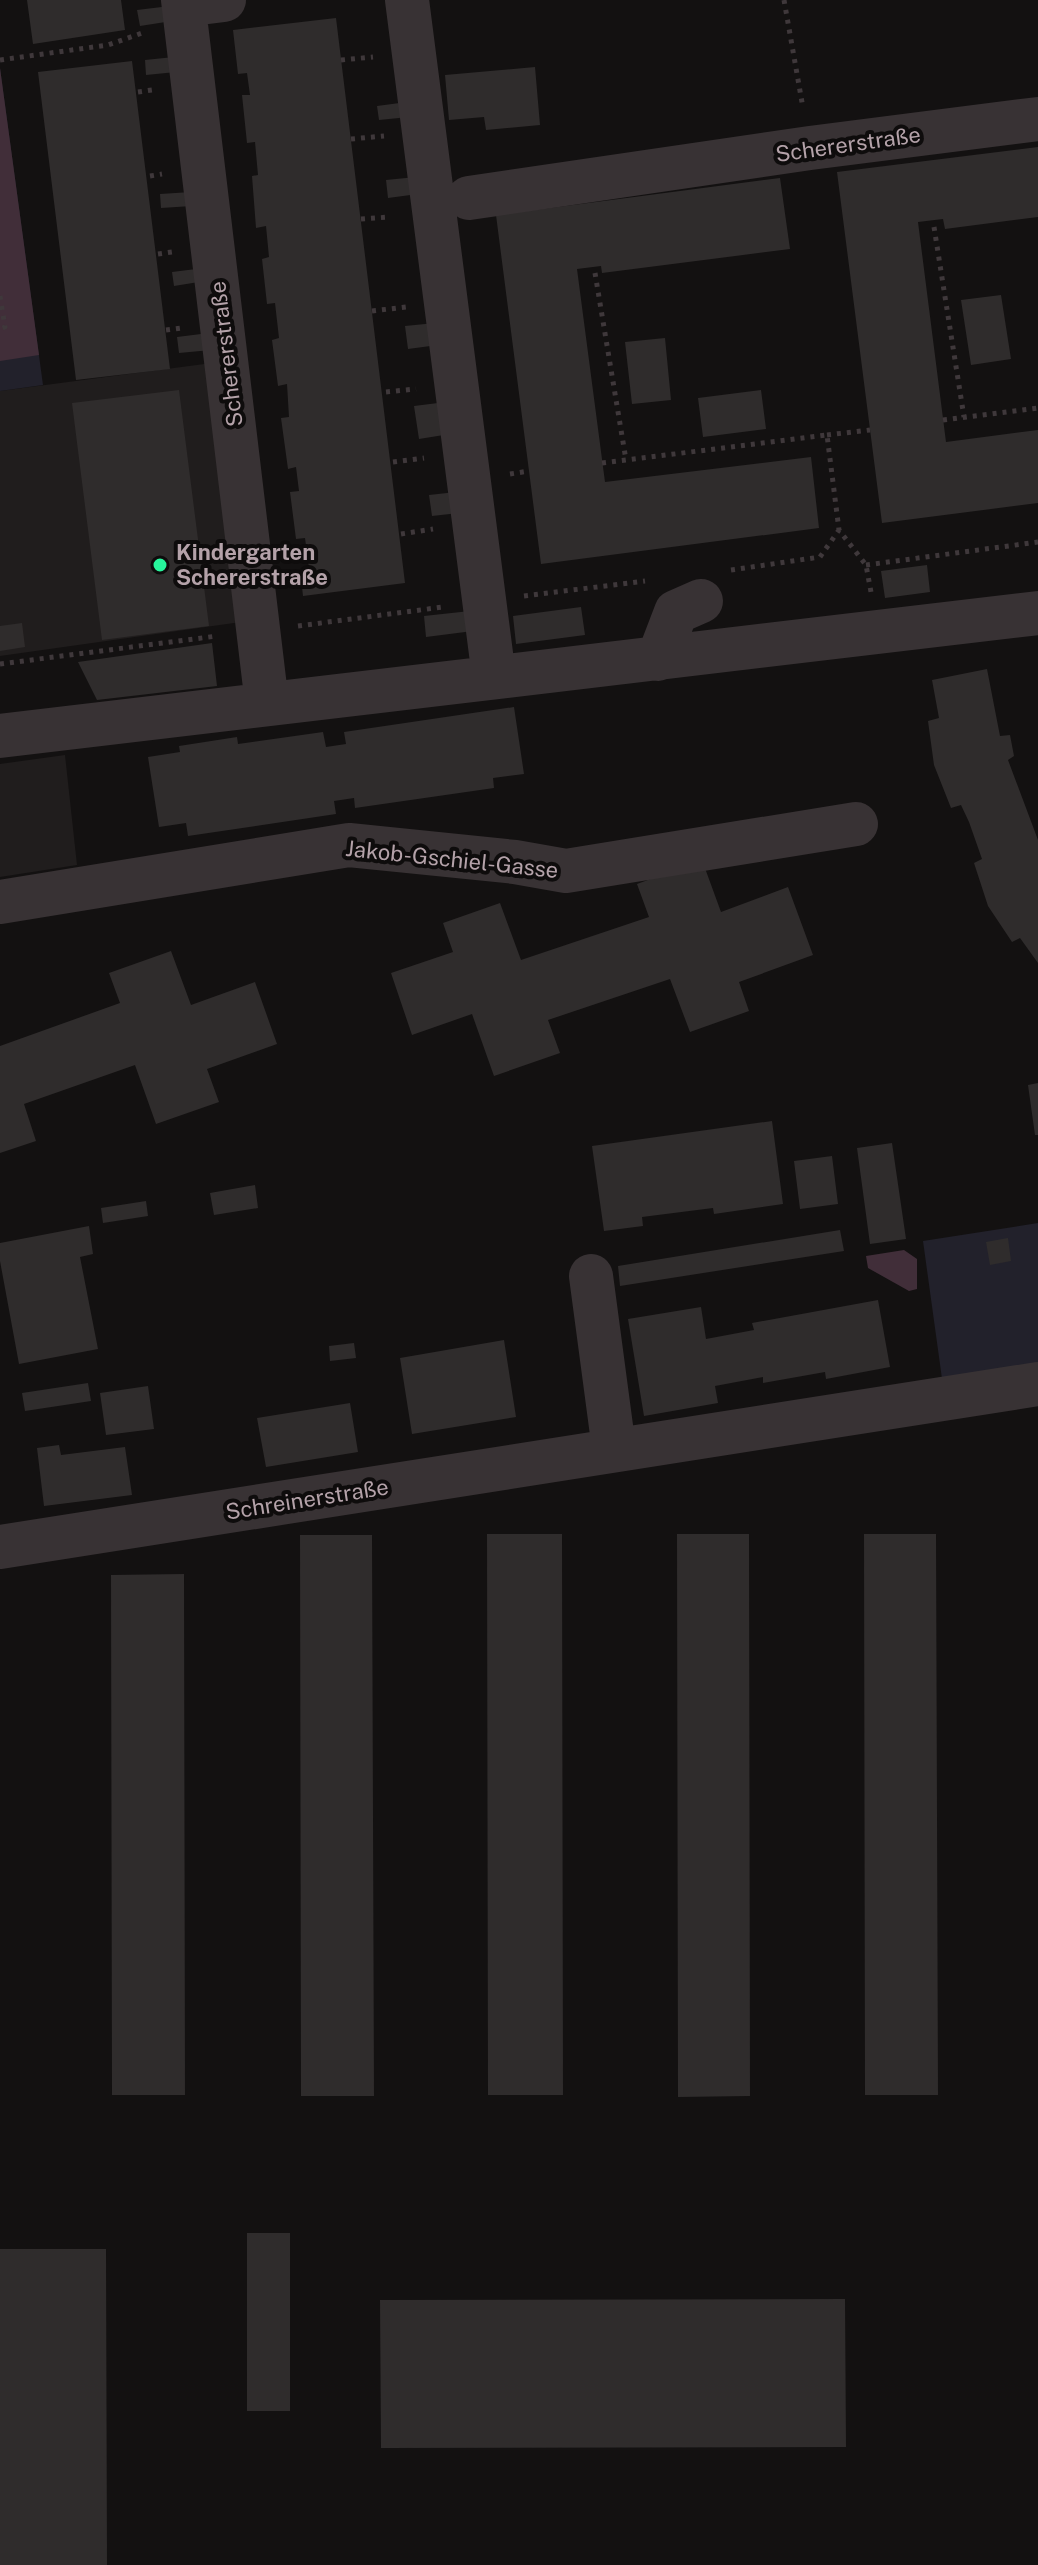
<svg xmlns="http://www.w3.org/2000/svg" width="1038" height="2565" font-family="'Public Sans',sans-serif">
  <rect width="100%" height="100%" fill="#131111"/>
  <path fill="#201d1d" d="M 212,363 L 241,622 L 0,656 L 0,391 Z
    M 65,755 L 77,865 L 0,877 L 0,764 Z"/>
  <path fill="#22212b" d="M 0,68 L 43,385 L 0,391 Z
    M 1038,1223 L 1038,1372 L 943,1386 L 923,1241 Z"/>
  <path fill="#412e39" d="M 0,68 L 39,355 L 0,361 Z
    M 904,1250 L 917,1259 L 917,1289 L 909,1291 L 868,1268 L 866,1256 Z"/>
  <path fill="#2f2c2c" d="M 27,0 L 121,0 L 125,30 L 33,44 Z
    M 170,6 L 172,21 L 140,26 L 137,10 Z
    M 336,18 L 405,583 L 303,596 L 300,569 L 309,568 L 305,538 L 296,539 L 290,492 L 299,491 L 296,467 L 288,469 L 281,418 L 289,417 L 287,384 L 278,386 L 272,340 L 279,338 L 275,303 L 267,304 L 262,259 L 269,257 L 266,226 L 256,228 L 252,176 L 258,175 L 255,142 L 247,143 L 242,95 L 250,95 L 247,73 L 238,74 L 233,30 Z
    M 174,57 L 176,72 L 146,75 L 145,60 Z
    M 132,61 L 170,369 L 76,380 L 38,72 Z
    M 535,67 L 540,125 L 486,130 L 484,117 L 449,120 L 445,75 Z
    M 407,102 L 409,117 L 379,120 L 377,106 Z
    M 1038,147 L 1038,217 L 945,229 L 943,219 L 918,222 L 946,442 L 1038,430 L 1038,503 L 882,523 L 837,172 Z
    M 416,177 L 418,194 L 388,198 L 386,180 Z
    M 780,178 L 790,249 L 602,273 L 601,266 L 577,269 L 605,482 L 811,457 L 819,528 L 541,564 L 496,215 Z
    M 191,192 L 192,206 L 161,208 L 160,194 Z
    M 204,268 L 205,281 L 174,286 L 172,272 Z
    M 1001,295 L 1011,359 L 971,365 L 961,300 Z
    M 435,323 L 438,345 L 408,349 L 405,326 Z
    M 209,333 L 211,350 L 179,353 L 177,337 Z
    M 665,338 L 671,400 L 632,404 L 625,342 Z
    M 179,390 L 209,626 L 102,640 L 72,403 Z
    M 761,390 L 766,429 L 703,437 L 698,398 Z
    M 446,402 L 450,434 L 419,439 L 414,406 Z
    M 456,492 L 459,513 L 432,516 L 429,495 Z
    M 927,565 L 930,592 L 885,598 L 881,571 Z
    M 581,607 L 585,635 L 516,644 L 513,616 Z
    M 470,611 L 473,631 L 426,637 L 424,616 Z
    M 22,623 L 25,647 L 0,651 L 0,626 Z
    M 212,643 L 217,686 L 97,700 L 78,662 Z
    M 987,669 L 1000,736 L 1010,735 L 1014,756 L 1008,760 L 1038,840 L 1038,963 L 1020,938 L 1012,942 L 988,906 L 974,863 L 982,859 L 969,822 L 961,805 L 951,808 L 934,765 L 928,721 L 939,718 L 932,680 Z
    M 514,707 L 524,774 L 493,778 L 494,788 L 355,808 L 354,798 L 334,801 L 336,814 L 188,836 L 186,823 L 159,827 L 148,757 L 180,752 L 179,746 L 237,737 L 238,744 L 323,732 L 326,747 L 346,744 L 344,732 Z
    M 702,860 L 721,912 L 788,887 L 813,955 L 739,982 L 749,1011 L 690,1032 L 670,979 L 548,1020 L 560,1053 L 494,1076 L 472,1014 L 412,1035 L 391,973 L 453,952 L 443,923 L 500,903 L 521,960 L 649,917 L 637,884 Z
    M 171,951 L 191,1005 L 255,982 L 277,1044 L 207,1069 L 219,1102 L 156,1124 L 135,1065 L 24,1104 L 36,1141 L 0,1153 L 0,1046 L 120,1003 L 109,973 Z
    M 1038,1083 L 1038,1135 L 1035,1135 L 1028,1085 Z
    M 772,1121 L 783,1204 L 714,1214 L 713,1208 L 642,1217 L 643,1226 L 604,1231 L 592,1146 Z
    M 892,1143 L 906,1239 L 870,1244 L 857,1148 Z
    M 832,1156 L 838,1204 L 800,1209 L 794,1161 Z
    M 255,1185 L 258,1208 L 214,1215 L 210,1193 Z
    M 146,1201 L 148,1216 L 103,1223 L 101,1208 Z
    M 89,1226 L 93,1254 L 80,1257 L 98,1349 L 19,1364 L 0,1261 L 0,1243 Z
    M 840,1230 L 844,1251 L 620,1286 L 618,1266 Z
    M 1008,1238 L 1011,1261 L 990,1265 L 986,1242 Z
    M 878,1300 L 890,1367 L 826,1379 L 825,1372 L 763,1383 L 763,1377 L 715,1386 L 718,1403 L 644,1416 L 628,1319 L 701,1307 L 706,1339 L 754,1330 L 752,1323 Z
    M 504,1340 L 516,1417 L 412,1434 L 400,1358 Z
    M 354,1343 L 356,1358 L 330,1361 L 329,1346 Z
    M 88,1383 L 91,1401 L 25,1411 L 22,1393 Z
    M 148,1386 L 154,1429 L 106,1435 L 100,1393 Z
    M 350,1403 L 358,1452 L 266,1467 L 257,1418 Z
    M 59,1445 L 61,1455 L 125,1447 L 132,1495 L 44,1506 L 37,1448 Z
    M 487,1534 L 562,1534 L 563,2095 L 488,2095 Z
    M 677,1534 L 749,1534 L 750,2096 L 678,2097 Z
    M 864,1534 L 936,1534 L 938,2095 L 865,2095 Z
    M 300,1535 L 372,1535 L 374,2096 L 301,2096 Z
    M 184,1574 L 185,2095 L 112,2095 L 111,1575 Z
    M 247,2233 L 290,2233 L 290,2411 L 247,2411 Z
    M 0,2249 L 106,2249 L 107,2565 L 0,2565 Z
    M 845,2299 L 846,2447 L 381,2448 L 380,2300 Z"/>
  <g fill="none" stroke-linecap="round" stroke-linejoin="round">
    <path stroke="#3f383b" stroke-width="5" stroke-dasharray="4 6" stroke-linecap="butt" d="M 784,0 L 803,108
      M 0,60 L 108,45 L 145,32
      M 341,60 L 373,57
      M 138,92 L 152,90
      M 351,139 L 384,136
      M 150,176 L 162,174
      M 361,219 L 390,217
      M 934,227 L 964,417
      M 158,254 L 172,252
      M 595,273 L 626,460
      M 0,296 L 5,327 L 0,329
      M 372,311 L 406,307
      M 166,330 L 181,328
      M 386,392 L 416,389
      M 943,420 L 1038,408
      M 827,435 L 870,430
      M 393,462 L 424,458
      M 602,463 L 827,435 L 839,530 L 866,565 L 871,592
      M 510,474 L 529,471
      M 401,534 L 433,529
      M 866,565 L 1038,542
      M 731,570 L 820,557 L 839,530
      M 524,596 L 645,581
      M 298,626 L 443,607
      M 0,664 L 217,636"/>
    <path stroke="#383234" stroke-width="44" d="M 183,0 L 267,704
      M 407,0 L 494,677
      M 184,5 L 224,0
      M 469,198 L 810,148 L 1038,119
      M 658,659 L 676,612 L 701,601
      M 0,736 L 1038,613
      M 0,902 L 349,845 L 515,862 L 566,871 L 856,824
      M 591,1276 L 614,1449
      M 0,1547 L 1038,1384"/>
  </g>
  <circle fill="#27f59c" stroke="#0e0c0c" stroke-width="3" cx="160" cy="565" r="8"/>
  <g text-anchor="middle" stroke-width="8" stroke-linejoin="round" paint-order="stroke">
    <g font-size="22" fill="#b4a2a9" stroke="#0e0c0c">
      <text transform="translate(848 144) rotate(-8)" y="8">Schererstraße</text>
      <text transform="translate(226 354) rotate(-97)" y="8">Schererstraße</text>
      <text transform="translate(452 859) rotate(6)" y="8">Jakob-Gschiel-Gasse</text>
      <text transform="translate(307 1499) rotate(-9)" y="8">Schreinerstraße</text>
    </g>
    <g font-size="22" font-weight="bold" fill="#b4a2a9" stroke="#0e0c0c" text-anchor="start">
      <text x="176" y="560">Kindergarten<tspan x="176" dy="25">Schererstraße</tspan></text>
    </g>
  </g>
</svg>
